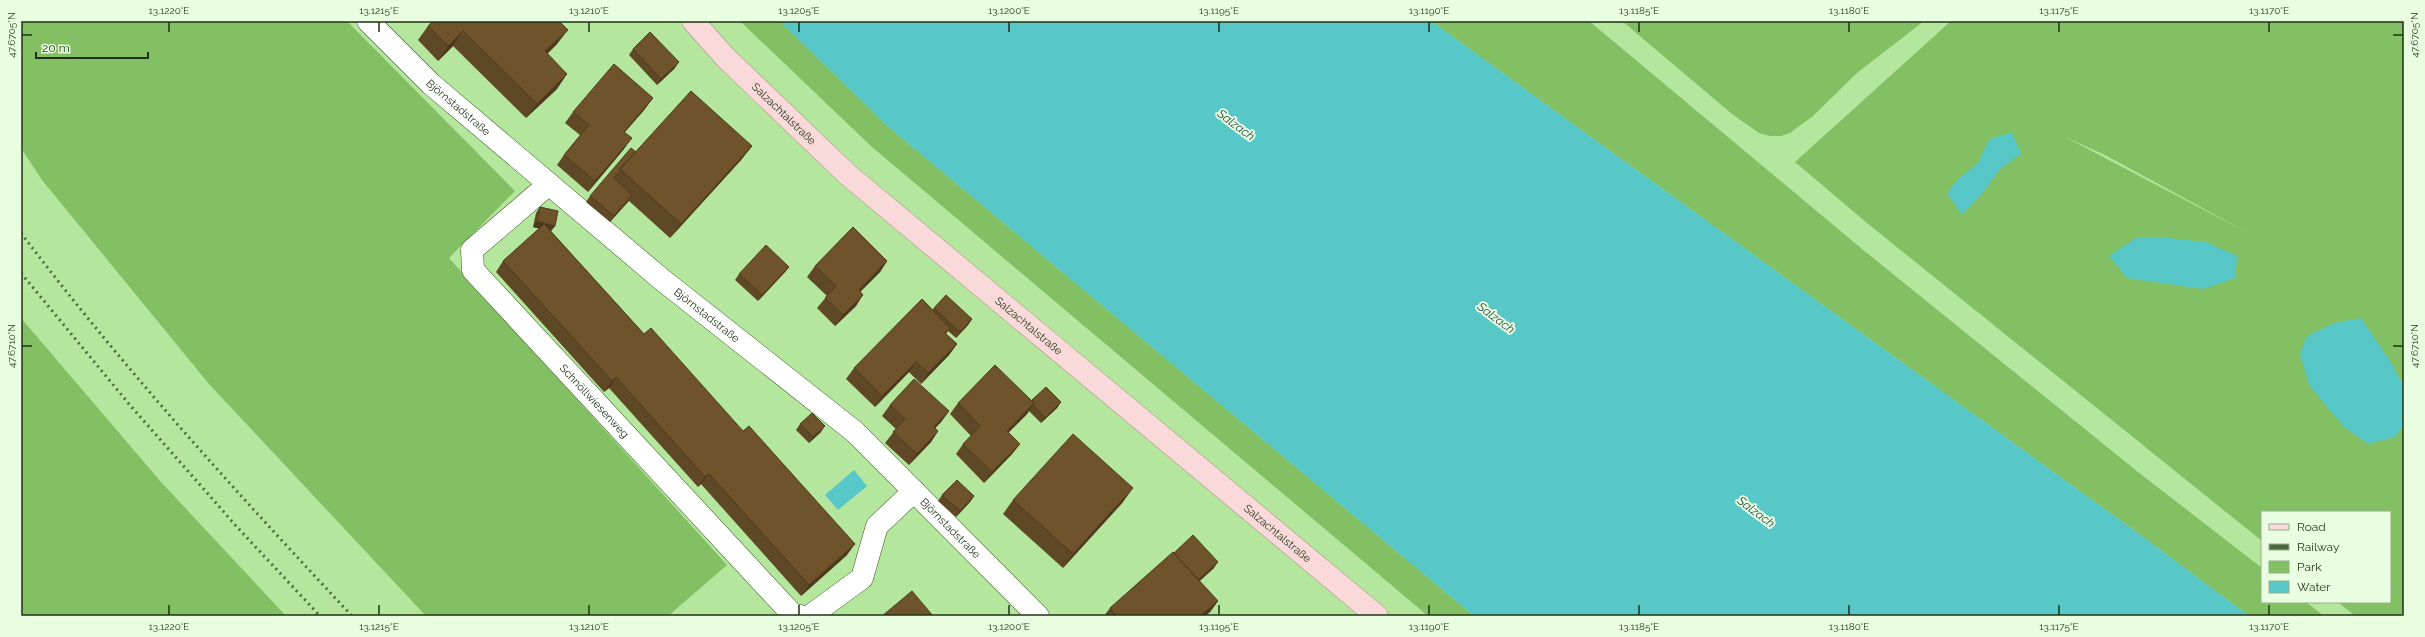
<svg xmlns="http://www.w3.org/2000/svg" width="2425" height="637" font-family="Raleway,sans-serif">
  <rect width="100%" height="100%" fill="#b4e69d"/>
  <path fill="#82c063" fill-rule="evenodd" d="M 21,21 L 347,21 L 515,191 L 449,258 L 727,565 L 668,616 L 426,616 L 209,384 L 42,180 L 21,148 Z
    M 740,21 L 780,21 L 885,124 L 1474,616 L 1428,616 L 872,147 Z
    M 1431,21 L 1589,21 L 1862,249 L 2138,472 L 2262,568 L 2262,602 L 2306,602 L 2324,616 L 2249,616 L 2146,539 Z
    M 1622,21 L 1924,21 L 1857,73 L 1813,116 L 1790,133 L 1781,136 L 1770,136 L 1759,133 L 1732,114 Z
    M 1951,21 L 2404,21 L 2404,616 L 2355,616 L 2338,602 L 2390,602 L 2390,512 L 2262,512 L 2262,541 L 1867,223 L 1795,162 ZM 2065,137 L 2105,155 L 2254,236 Z
    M 21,318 L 161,482 L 286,616 L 21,616 Z"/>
  <path fill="#57c7c8" d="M 780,21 L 1431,21 L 2146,539 L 2249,616 L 1474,616 L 885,124 Z
    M 2012,132 L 2021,154 L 2001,168 L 1985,190 L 1962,215 L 1947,193 L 1958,179 L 1977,164 L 1990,139 Z
    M 2136,238 L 2169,238 L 2206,242 L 2237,256 L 2235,278 L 2203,289 L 2127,278 L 2109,256 Z
    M 2361,318 L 2390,361 L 2404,386 L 2404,425 L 2395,437 L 2368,444 L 2343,426 L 2309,385 L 2300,354 L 2307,336 L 2334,323 Z
    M 854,470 L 867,486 L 838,510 L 825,495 Z"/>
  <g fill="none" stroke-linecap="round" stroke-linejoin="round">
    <defs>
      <g id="minor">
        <path id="s1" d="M 368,21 L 431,84 L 660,278 L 855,432 L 1038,616"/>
        <path id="s2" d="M 549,184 L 472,250 L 473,270 L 793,615 L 800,616"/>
        <path d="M 810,616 L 862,578 L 877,526 L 914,491"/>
      </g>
      <g id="major">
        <path id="s3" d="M 693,21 L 726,58 L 847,174 L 1377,616"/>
      </g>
    </defs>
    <use href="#minor" stroke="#315d17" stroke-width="23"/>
    <use href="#major" stroke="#aa8e85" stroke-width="23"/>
    <use href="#minor" stroke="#fff" stroke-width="22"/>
    <use href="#major" stroke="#f9d9da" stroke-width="22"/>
    <path stroke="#4c693e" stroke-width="3" stroke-dasharray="2 4" stroke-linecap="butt" d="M 21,233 C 123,368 237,493 352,616
      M 21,273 L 129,404 L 237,527 L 320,616"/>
  </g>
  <path fill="#5f4825" d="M 428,26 L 557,44 L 547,54 L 557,89 L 526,118 L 453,46 L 438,61 L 418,40 Z
    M 633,49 L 675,68 L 657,85 L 629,55 Z
    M 645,109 L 625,132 L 624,149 L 588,192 L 557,165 L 564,155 L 580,135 L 565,123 L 573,112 Z
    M 752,146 L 741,160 L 670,238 L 629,201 L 610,222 L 586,202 L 590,196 L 636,152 Z
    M 540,207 L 555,226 L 551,231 L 644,334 L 847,555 L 801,596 L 701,484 L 698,487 L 609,388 L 604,392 L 496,272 L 503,261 L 540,229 L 533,227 L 536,213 Z
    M 887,261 L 880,272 L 860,292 L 856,306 L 835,326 L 817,308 L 827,296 L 807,277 L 815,266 Z
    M 789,267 L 785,272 L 758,301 L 735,280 L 739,274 Z
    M 934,308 L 972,319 L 968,325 L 956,338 L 948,331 L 946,334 L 957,344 L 949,355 L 921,384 L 909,372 L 875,407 L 846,379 L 854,368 L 932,310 Z
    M 1031,400 L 1061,402 L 1057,408 L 1041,423 L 1029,411 L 1027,414 L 1008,433 L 1020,444 L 1012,454 L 984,483 L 956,454 L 963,444 L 971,436 L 950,414 L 958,403 Z
    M 890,405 L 949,411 L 941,422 L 935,428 L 938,431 L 931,442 L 909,465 L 885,443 L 896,429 L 882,416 Z
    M 800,424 L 821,432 L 809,443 L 796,430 Z
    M 942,495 L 974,496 L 970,502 L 956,517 L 938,501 Z
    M 1013,500 L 1123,502 L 1063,568 L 1003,514 Z
    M 1174,553 L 1214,568 L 1199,581 L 1218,601 L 1210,612 L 1205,616 L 1104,616 L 1110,608 Z"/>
  <path fill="#4e3b1e" d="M 568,30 L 557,44 L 535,66 L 545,51 Z
    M 463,31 L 453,46 L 438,61 L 448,46 Z
    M 679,62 L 675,68 L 657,85 L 661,79 Z
    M 567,74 L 557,89 L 526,118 L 537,104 Z
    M 653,98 L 645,109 L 616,142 L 624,132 Z
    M 632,138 L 624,149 L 588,192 L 595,181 Z
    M 752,146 L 741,160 L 670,238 L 681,224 Z
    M 632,195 L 628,201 L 610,222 L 614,216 Z
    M 537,221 L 555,226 L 551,231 L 533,227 Z
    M 887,261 L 880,272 L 851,301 L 859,290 Z
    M 789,267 L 785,272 L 758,301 L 762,295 Z
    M 863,295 L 856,306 L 835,326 L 843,315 Z
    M 972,319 L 968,325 L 956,338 L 960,332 Z
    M 957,344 L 949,355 L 921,384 L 928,373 Z
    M 916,362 L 909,372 L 875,407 L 882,396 Z
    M 616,377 L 609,388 L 604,392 L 612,381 Z
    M 1061,402 L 1057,408 L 1041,423 L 1045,418 Z
    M 1034,403 L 1027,414 L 999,442 L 1007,431 Z
    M 949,411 L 941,422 L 926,438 L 934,427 Z
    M 825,426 L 821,432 L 809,443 L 813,437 Z
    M 938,431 L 931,442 L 909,465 L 917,454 Z
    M 1020,444 L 1012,454 L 984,483 L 992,472 Z
    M 709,474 L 701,484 L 698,487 L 705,477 Z
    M 1133,488 L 1123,502 L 1063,568 L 1073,554 Z
    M 974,496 L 970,502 L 956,517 L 960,511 Z
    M 855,544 L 847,555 L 801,596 L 809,585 Z
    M 1218,562 L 1214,568 L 1191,589 L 1195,583 Z
    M 1218,601 L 1210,612 L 1205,616 L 1200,616 Z"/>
  <path fill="#6f542b" stroke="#4e3b1e" d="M 433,21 L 559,21 L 568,30 L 545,51 L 567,74 L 537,104 L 463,31 L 448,46 L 428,26 Z
    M 650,32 L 679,62 L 661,79 L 633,49 Z
    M 614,64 L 653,98 L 624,132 L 632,138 L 595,181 L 564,155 L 589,125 L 573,112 Z
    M 691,91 L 752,146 L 681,224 L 620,169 Z
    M 631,148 L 636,152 L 620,169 L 621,170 L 614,178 L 632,195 L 614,216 L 590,196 Z
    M 540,207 L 558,211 L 555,226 L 537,221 Z
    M 544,224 L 644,334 L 651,328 L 743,431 L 749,426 L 855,544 L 809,585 L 709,474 L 705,477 L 616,377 L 612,381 L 503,261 Z
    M 853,227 L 887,261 L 859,290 L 863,295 L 843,315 L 825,298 L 836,286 L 815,266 Z
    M 766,245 L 789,267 L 762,295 L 739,274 Z
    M 946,295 L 972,319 L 960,332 L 934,308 Z
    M 922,299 L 950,328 L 945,333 L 957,344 L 928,373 L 916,362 L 882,396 L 854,368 Z
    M 995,365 L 1034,403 L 1007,431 L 1020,444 L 992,472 L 963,444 L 980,426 L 958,403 Z
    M 914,379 L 949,411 L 934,427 L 938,431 L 917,454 L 893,432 L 905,419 L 890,405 Z
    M 1046,387 L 1061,402 L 1045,418 L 1033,405 L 1034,403 L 1032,400 Z
    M 812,413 L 825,426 L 813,437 L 800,424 Z
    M 1073,434 L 1133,488 L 1073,554 L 1013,500 Z
    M 957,480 L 974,496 L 960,511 L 942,495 Z
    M 1193,535 L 1218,562 L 1198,580 L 1174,553 Z
    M 1173,552 L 1218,601 L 1200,616 L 1116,616 L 1110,608 Z
    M 912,591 L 933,616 L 882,616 Z"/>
  <path fill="none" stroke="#1f3215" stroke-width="1.5" d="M 169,22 L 169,32M 379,22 L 379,32M 589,22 L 589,32M 799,22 L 799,32M 1009,22 L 1009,32M 1219,22 L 1219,32M 1429,22 L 1429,32M 1639,22 L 1639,32M 1849,22 L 1849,32M 2059,22 L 2059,32M 2269,22 L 2269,32M 22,35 L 32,35M 2393,35 L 2403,35M 22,346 L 32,346M 2393,346 L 2403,346M 169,605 L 169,615M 379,605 L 379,615M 589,605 L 589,615M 799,605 L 799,615M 1009,605 L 1009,615M 1219,605 L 1219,615M 1429,605 L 1429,615M 1639,605 L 1639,615M 1849,605 L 1849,615M 2059,605 L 2059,615M 2269,605 L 2269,615"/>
  <g text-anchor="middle" stroke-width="4" stroke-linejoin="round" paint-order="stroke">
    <g font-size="11" fill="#1f3215" stroke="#e9fde0">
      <text dy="4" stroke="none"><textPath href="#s1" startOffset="125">Björnstadstraße</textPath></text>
      <text dy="4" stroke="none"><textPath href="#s3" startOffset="130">Salzachtalstraße</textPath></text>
      <text dy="4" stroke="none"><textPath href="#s1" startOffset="449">Björnstadstraße</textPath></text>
      <text dy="4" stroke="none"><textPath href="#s3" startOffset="454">Salzachtalstraße</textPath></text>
      <text dy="4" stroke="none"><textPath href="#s2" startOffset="300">Schnöllwiesenweg</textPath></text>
      <text dy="4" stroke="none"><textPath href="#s1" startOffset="773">Björnstadstraße</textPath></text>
      <text dy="4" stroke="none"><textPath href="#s3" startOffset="778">Salzachtalstraße</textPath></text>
    </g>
    <g font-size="12" font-style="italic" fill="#254747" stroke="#e9fde0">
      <text transform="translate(1236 125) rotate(37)" y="4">Salzach</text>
      <text transform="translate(1496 318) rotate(37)" y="4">Salzach</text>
      <text transform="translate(1756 512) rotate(37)" y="4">Salzach</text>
    </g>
  </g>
  <rect width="2425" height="637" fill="none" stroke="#e9fde0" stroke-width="44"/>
  <rect x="2261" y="511" width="130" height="92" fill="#e9fde0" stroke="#98ac8f"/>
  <rect x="2269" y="524" width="20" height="6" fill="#f9d9da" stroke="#98ac8f"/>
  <text x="2297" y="531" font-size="12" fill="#1f3215">Road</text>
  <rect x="2269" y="544" width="20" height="6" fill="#4c693e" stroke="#98ac8f"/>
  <text x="2297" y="551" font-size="12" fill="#1f3215">Railway</text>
  <rect x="2269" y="561" width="20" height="12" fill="#82c063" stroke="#98ac8f"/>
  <text x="2297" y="571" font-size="12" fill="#1f3215">Park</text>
  <rect x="2269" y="581" width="20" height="12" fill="#57c7c8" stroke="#98ac8f"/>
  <text x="2297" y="591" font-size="12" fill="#1f3215">Water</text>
  <path d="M36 52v6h112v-6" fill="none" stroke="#1f3215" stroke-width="2"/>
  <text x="42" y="52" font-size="12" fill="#1f3215" stroke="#e9fde0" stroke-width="3" paint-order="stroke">20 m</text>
  <rect x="22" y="22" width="2381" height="593" fill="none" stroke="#1f3215" stroke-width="1.5"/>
  <g font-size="10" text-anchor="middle" fill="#1f3215">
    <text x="169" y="14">13.1220°E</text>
    <text x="379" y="14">13.1215°E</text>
    <text x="589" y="14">13.1210°E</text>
    <text x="799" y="14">13.1205°E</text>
    <text x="1009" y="14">13.1200°E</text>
    <text x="1219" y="14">13.1195°E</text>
    <text x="1429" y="14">13.1190°E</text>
    <text x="1639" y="14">13.1185°E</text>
    <text x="1849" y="14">13.1180°E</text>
    <text x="2059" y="14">13.1175°E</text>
    <text x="2269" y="14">13.1170°E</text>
    <text transform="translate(2414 35) rotate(-90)" y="4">47.6705°N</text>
    <text transform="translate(11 35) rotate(-90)" y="4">47.6705°N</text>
    <text transform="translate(2414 346) rotate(-90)" y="4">47.6710°N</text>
    <text transform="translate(11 346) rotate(-90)" y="4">47.6710°N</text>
    <text x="169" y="630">13.1220°E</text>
    <text x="379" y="630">13.1215°E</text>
    <text x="589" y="630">13.1210°E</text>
    <text x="799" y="630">13.1205°E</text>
    <text x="1009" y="630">13.1200°E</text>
    <text x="1219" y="630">13.1195°E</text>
    <text x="1429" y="630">13.1190°E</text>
    <text x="1639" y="630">13.1185°E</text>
    <text x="1849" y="630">13.1180°E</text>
    <text x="2059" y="630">13.1175°E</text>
    <text x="2269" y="630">13.1170°E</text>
  </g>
</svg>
